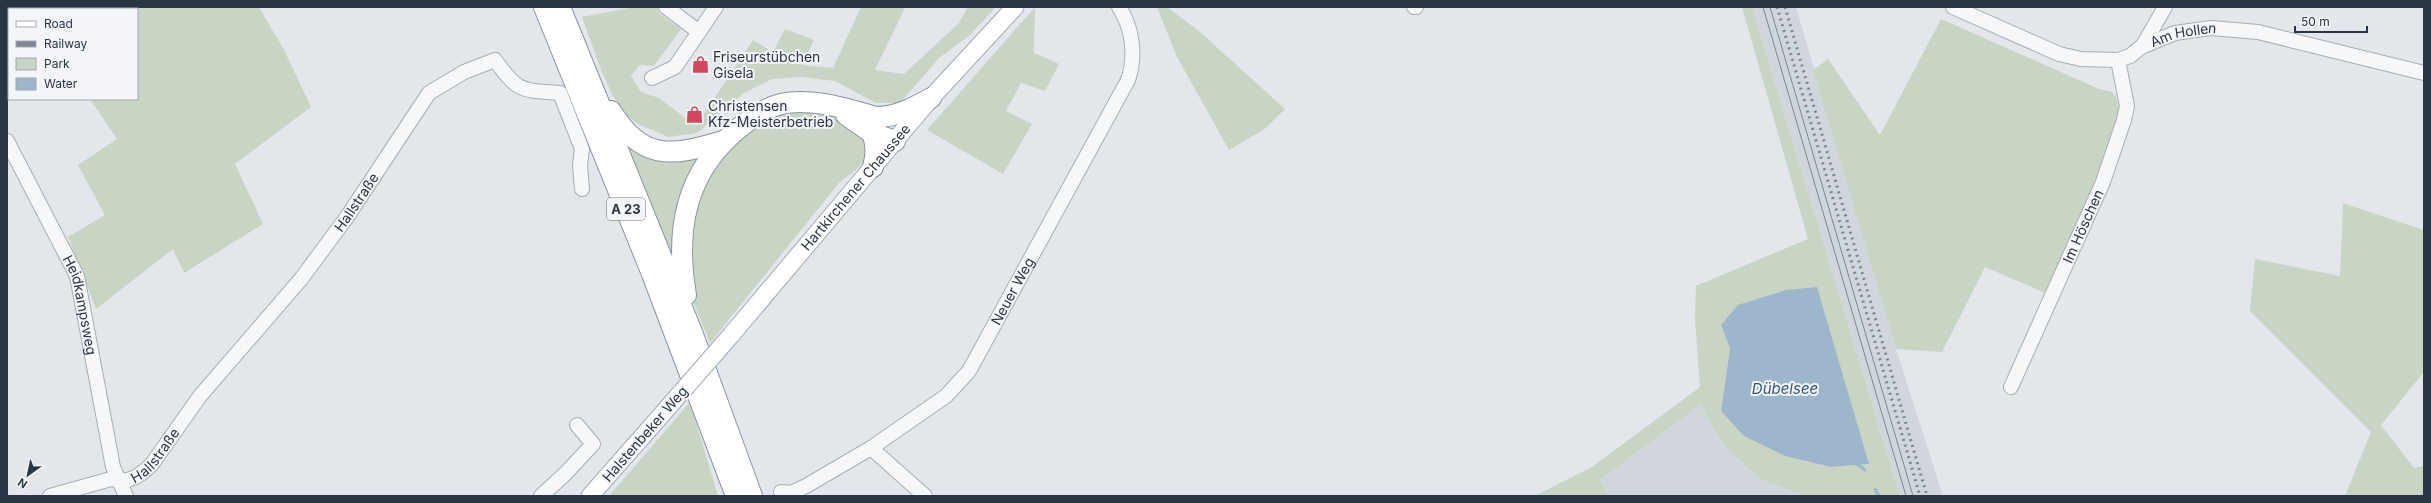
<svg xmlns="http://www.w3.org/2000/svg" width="2431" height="503" font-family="Inter,sans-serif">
  <rect width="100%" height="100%" fill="#e3e6eb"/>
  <path fill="#d1d6dd" d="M 1752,7 L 1796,7 L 1896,349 L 1943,496 L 1900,496 Z
    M 1700,405 L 1725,447 L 1761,480 L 1807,496 L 1609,496 L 1600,480 Z"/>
  <path fill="#c9d5c4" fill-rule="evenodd" d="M 39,7 L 259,7 L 284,50 L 311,107 L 235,164 L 263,224 L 184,273 L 173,249 L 96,309 L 68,237 L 105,215 L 78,165 L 117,139 L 90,99 L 137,99 L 137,9 L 36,9 Z
    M 634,7 L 657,7 L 660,14 L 681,29 L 654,66 L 639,65 L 631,76 L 641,92 L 659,98 L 696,126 L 753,40 L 773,52 L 785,29 L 814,40 L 802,65 L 833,68 L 861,7 L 903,7 L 905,8 L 875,70 L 904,74 L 958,24 L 968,7 L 996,7 L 970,35 L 939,58 L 900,103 L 876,103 L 835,81 L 801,77 L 772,79 L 744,93 L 697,133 L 668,137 L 638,124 L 626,115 L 613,96 L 601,70 L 582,17 Z
    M 1035,7 L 1034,53 L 1059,64 L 1045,91 L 1021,83 L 1006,111 L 1032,124 L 1003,174 L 927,130 Z
    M 1157,7 L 1167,7 L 1199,31 L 1285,109 L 1266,128 L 1229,150 L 1177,57 Z
    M 1742,7 L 1752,7 L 1900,496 L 1807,496 L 1761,480 L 1725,447 L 1700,405 L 1600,480 L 1609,496 L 1535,496 L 1592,467 L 1700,387 L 1695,320 L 1696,286 L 1808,239 ZM 1730,348 L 1869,464 L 1831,467 L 1785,456 L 1721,411 Z
    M 1941,19 L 2099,89 L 2112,92 L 2116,96 L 2119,110 L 2104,168 L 2050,295 L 1985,267 L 1942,352 L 1896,349 L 1813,70 L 1828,59 L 1880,135 Z
    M 785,110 L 824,111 L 865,136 C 867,167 863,164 839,183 L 710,343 L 693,301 L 685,248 L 708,171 L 763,117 Z
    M 627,144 L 707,151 L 676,255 L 672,256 Z
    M 2343,203 L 2424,230 L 2424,372 L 2381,425 L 2414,468 L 2424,466 L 2424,496 L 2345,496 L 2371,432 L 2250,311 L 2255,259 L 2340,276 Z
    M 690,402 L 718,496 L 609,496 Z"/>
  <path fill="#9eb6cb" d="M 1817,287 L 1869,464 L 1831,467 L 1785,456 L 1744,436 L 1721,411 L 1730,348 L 1721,325 L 1738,305 L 1786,290 Z"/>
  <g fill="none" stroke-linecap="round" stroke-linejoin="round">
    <path stroke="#9eb6cb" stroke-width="3" d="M 1858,465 L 1865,470
      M 1875,489 L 1879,496"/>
    <defs>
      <g id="minor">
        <path d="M 666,7 L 699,32"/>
        <path d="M 1414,7 L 1416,7"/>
        <path id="s1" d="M 1953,7 L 2059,54 L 2081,59 L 2118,60 L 2130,56 L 2141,47 L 2175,33 L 2211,28 L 2258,32 L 2424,73"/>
        <path d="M 2142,47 L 2165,7"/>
        <path d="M 652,78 L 675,67 L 716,7"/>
        <path id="s2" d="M 7,141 L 77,276 L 113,467 L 126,496"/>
        <path id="s3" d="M 2011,387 L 2103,182 L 2124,120 L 2127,106 L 2118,60"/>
        <path d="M 871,448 L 925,496"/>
        <path id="s4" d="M 781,492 L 791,493 L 806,486 L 871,448 L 946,396 L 969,371 L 1128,80 C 1136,57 1133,28 1119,7"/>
        <path id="s5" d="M 50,496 L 111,479 C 129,484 140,476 152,464 L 200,396 L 301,279 L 347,217 L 429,93 L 464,72 L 495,60 C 518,93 522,90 560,93 L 582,149 L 580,165 L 582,189"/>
        <path d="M 541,496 L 565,474 L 593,444 L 577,425"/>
      </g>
      <g id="major">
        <path id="s6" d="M 732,334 L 931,98 L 1015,7"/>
        <path d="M 590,496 L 657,420"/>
      </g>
      <path id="highway" d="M 544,7 L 652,274 L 736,496
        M 560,7 L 692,332 L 752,496
        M 611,111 C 643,162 672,156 723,141
        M 846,115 L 872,133 L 895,141
        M 872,133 C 877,145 876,155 873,167
        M 686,295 C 675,230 685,172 739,128 C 751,118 765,108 781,104 C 811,97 847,109 876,117 C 897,117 913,108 931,98"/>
    </defs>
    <use href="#minor" stroke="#a8adb6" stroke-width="16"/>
    <use href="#major" stroke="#a2abb7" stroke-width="19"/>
    <use href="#highway" stroke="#8a94a2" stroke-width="22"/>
    <use href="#minor" stroke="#f6f7f9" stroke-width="14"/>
    <use href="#major" stroke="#fff" stroke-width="17"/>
    <use href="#highway" stroke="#fff" stroke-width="20"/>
    <path stroke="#7c8695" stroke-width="1" d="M 1763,7 L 1906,496
      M 1770,7 L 1913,496"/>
    <path stroke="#7c8695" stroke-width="3" stroke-dasharray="2 4" stroke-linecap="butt" d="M 1777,7 L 1920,496
      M 1785,7 L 1927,496"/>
    <defs>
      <path id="major-bridge" d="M 657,420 L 732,334"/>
    </defs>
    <use href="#major-bridge" stroke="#a2abb7" stroke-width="19" stroke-linecap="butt"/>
    <use href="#major-bridge" stroke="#fff" stroke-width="17"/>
  </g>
  <defs>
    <symbol id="shop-bare" viewBox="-9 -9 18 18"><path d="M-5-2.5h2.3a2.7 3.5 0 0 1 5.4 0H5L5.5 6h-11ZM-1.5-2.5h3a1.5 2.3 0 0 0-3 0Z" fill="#d14861" stroke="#f3f5f8" stroke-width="2.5" paint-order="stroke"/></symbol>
  </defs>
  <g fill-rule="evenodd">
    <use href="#shop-bare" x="688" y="52" width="25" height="25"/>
    <use href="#shop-bare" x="682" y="102" width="25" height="25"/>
  </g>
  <g text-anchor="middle" stroke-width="4" stroke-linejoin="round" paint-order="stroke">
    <rect fill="#f3f5f8" stroke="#666f7a" stroke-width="1" x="607" y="198" width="38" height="22" rx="3"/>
    <g font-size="13" font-weight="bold" fill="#2a3544">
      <text x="626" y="214">A 23</text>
    </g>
    <g font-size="14" fill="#2a3544" stroke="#f3f5f8">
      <text dy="5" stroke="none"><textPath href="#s1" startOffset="247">Am Hollen</textPath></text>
      <text dy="5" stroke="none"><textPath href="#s6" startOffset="192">Hartkirchener Chaussee</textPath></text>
      <text dy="5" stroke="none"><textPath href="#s5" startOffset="442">Hallstraße</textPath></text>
      <text dy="5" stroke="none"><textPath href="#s3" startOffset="176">Im Höschen</textPath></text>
      <text dy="5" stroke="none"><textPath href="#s4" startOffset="318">Neuer Weg</textPath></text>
      <text dy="5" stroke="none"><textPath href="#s2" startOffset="181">Heidkampsweg</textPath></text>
      <text transform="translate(645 434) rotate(-49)" y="5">Halstenbeker Weg</text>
      <text dy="5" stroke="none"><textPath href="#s5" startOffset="118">Hallstraße</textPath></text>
    </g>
    <g font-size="14" fill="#2a3544" stroke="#f3f5f8" text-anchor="start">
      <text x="713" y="62">Friseurstübchen<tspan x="713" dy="16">Gisela</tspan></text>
      <text x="708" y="111">Christensen<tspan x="708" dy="16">Kfz-Meisterbetrieb</tspan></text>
    </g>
    <g font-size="15" font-style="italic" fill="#335579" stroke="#f3f5f8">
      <text x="1785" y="394">Dübelsee</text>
    </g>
  </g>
  <rect width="2431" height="503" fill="none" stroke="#2a3544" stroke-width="16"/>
  <rect x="8" y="8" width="130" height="92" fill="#f3f5f8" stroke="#a3a8b0"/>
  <rect x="16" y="21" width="20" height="6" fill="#ffffff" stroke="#a3a8b0"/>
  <text x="44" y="28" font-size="12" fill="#2a3544">Road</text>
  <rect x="16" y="41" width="20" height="6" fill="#7c8695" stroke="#a3a8b0"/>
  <text x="44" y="48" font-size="12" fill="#2a3544">Railway</text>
  <rect x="16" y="58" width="20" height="12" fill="#c9d5c4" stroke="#a3a8b0"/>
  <text x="44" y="68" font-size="12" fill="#2a3544">Park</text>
  <rect x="16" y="78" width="20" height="12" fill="#9eb6cb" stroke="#a3a8b0"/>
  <text x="44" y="88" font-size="12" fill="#2a3544">Water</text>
  <g transform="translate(28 475) rotate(213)" stroke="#f3f5f8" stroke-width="3" paint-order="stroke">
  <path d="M0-3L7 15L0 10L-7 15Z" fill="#2a3544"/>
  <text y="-6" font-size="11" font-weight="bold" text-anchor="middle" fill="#2a3544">N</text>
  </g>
  <path d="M2295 26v6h72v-6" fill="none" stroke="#2a3544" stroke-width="2"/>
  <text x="2301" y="26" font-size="12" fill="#2a3544" stroke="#f3f5f8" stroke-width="3" paint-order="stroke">50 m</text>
</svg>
